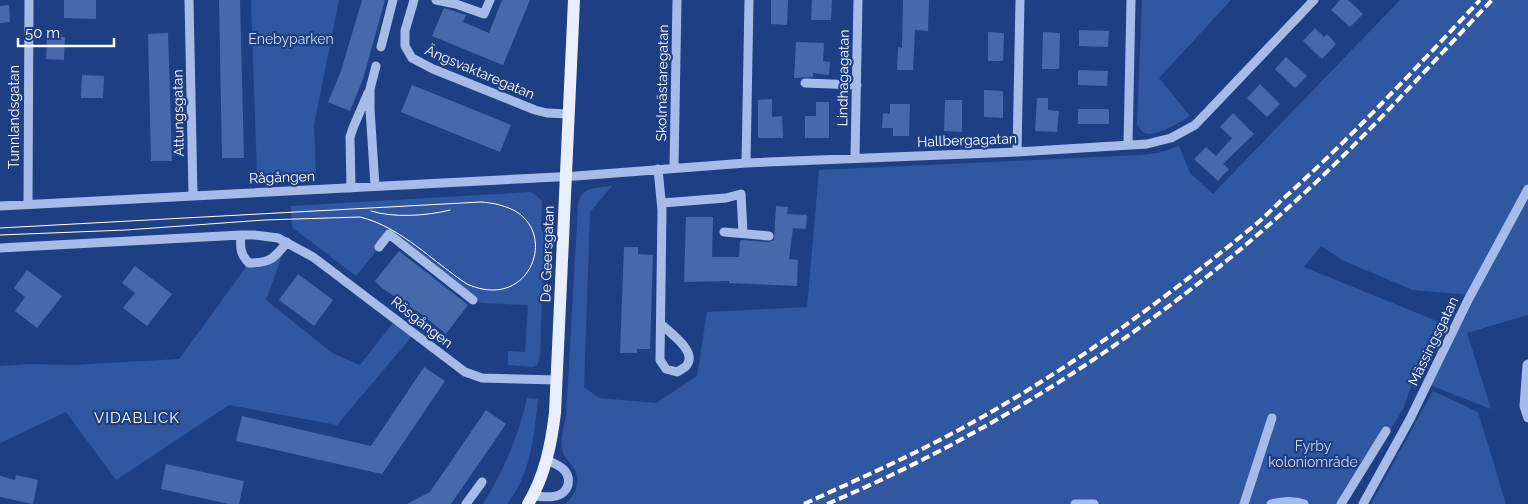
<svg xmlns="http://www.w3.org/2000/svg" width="1528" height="504" font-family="Raleway,sans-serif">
  <rect width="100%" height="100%" fill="#1e3f83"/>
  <path fill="#3257a1" d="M 251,0 L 339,0 L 314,125 L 316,172 L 257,175 Z
    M 1142,0 L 1231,0 L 1159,78 L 1190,116 C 1181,122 1160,134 1149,134 C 1143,134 1140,129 1137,125 Z
    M 1400,0 L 1528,0 L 1528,315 L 1467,333 L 1491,409 L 1427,384 L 1470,295 L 1413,290 L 1344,261 L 1321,246 L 1304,267 L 1444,324 L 1411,387 L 1403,409 L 1345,504 L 565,504 C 575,496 582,481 574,469 C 570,461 563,458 562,448 C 560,439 564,426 566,417 L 578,205 C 581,186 596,188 612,186 L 590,212 L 584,387 L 599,398 L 656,403 L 697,376 L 707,312 L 807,307 L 819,170 L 1140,155 L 1158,153 L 1179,146 L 1190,173 L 1213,194 Z
    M 530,192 L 536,195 L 542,201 L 541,226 L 544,237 L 540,357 L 537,365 L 533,367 L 508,365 L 508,351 L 525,352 L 528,305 L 481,303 L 390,234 L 356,276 L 293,228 L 292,225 L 291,206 Z
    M 287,242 L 266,300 L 332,353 L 360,365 L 396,319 L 414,334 L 337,425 L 229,405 L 116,480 L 66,412 L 0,443 L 0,366 L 30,364 L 73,365 L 179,359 L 249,263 L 259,263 Z
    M 1433,391 L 1478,412 L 1506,504 L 1371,504 Z
    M 527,398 L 538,399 C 534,436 531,474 507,504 L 483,504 C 503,472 519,435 527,398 Z"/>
  <path fill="#4769ac" d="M 64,0 L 96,0 L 96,19 L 64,18 Z
    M 219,0 L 240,0 L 244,158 L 222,158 Z
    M 362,0 L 385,0 L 363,79 L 350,111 L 328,102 L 341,71 Z
    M 502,0 L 530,0 L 503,65 L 432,36 L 444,8 L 466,15 L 463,22 L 489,33 Z
    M 771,0 L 788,0 L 787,25 L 771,24 Z
    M 812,0 L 832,0 L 831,20 L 811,20 Z
    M 903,0 L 929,0 L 928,31 L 915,30 L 913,70 L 897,70 L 898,47 L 902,48 Z
    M 1340,0 L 1348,0 L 1363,14 L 1350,27 L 1331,10 Z
    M 9,5 L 10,22 L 0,23 L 0,6 Z
    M 1315,28 L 1324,37 L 1327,34 L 1336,44 L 1322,59 L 1303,41 Z
    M 1079,30 L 1109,31 L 1108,47 L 1079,46 Z
    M 988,32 L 1004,33 L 1003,61 L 988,61 Z
    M 1043,32 L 1060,33 L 1059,69 L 1042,69 Z
    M 168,33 L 172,161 L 151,161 L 148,34 Z
    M 47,36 L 65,37 L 64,60 L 46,59 Z
    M 796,42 L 824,43 L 823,61 L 830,62 L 829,75 L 813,73 L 813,77 L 794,78 Z
    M 1286,57 L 1307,76 L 1295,88 L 1275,69 Z
    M 1078,70 L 1108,71 L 1107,86 L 1078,85 Z
    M 82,75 L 104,76 L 103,98 L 81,98 Z
    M 1260,84 L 1280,104 L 1267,117 L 1247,98 Z
    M 412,85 L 511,125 L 500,152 L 401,112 Z
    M 984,90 L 1003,91 L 1003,118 L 984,117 Z
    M 1037,98 L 1048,98 L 1048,110 L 1059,111 L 1057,132 L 1035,131 Z
    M 772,99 L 772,117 L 782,116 L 783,138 L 758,138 L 758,100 Z
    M 945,100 L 962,100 L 962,132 L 944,131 Z
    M 816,102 L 829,102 L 829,138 L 805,138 L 805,116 L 816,116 Z
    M 890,104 L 910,104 L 909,136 L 893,136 L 893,128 L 882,128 L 883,113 L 890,114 Z
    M 1078,109 L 1109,109 L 1109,124 L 1078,124 Z
    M 1233,113 L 1254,134 L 1223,164 L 1229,169 L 1218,181 L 1194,159 L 1206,147 L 1216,156 L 1232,138 L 1220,127 Z
    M 776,206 L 788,207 L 787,214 L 807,215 L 806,229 L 793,228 L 789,259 L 798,260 L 797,286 L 729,283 L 729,281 L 684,282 L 686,217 L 713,217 L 712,257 L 739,257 L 740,241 L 742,240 L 768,242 L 774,240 Z
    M 624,247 L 638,247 L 638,254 L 653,255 L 650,349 L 637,349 L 637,353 L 620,353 Z
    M 399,251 L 468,305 L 446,334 L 424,316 L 382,288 L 375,281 Z
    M 135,266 L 172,294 L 147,326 L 123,308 L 135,293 L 122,283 Z
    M 27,270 L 62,296 L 37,328 L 15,311 L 25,297 L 14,288 Z
    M 298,274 L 333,300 L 314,326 L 279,300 Z
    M 424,367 L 445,381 L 382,474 L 236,441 L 242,416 L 371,446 Z
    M 486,410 L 506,424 L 451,504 L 407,504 L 430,492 Z
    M 166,464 L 244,481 L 239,504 L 229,504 L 161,489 Z
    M 16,475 L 38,480 L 33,504 L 0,497 L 0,476 L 15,480 Z"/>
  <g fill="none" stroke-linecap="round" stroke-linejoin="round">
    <path stroke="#a5bce9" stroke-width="9" d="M 189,0 L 193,195
      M 414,0 L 405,31 L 405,46 L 412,58 L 433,69 L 535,110 L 547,113 L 568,114
      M 436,0 L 456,4 L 484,14 L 490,0
      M 381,47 L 393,0
      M 805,83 L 857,85
      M 1128,144 L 1131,0
      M 1017,152 L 1020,0
      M 855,157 L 858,0
      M 746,163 L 749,0
      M 674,167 L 677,0
      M 658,169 L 662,210 L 660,360 L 666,369 L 677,372 C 680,370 685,368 687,365 C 697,351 670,333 661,324
      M 375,186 L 370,109 L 370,89 L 376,66
      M 351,188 L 350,137 L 353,128 L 368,93
      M 662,203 L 726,198 L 741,194 L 743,233
      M 28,204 L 29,0
      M 0,206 L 576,176 L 746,163 L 1017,152 L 1147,144 L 1171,138 L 1195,125 L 1314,0
      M 724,232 L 769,236
      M 241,235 C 240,248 240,254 249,263 C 270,263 275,258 287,242
      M 379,247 L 389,234 L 473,300
      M 0,248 L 241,235 L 254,235 L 278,238 L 313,257 L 465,372 L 482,378 L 556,380
      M 1528,364 L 1527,365 L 1524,406 L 1528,418
      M 533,496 C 542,496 553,499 561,494 C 564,493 567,488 568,485 C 571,470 558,465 547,460
      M 466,504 L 482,482
      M 1075,504 L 1094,504
      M 1244,504 L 1272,418
      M 1271,504 C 1283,501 1293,500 1304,504
      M 1341,504 L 1386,431
      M 1363,504 L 1410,419 L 1468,300 L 1528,189"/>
    <path stroke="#e9eefe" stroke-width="12" d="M 528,504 C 545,476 551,445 555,413 L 574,0"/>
    <path stroke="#fff" stroke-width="1" d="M 371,211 C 393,218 427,216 450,210
      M 0,228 L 481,202 C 493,203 504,205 515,211 C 558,235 529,312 467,284 C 432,261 401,227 360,217 L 264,220 L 126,230 L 0,235"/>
    <path stroke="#fff" stroke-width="4" stroke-dasharray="9 4" stroke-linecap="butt" d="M 804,504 C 843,486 882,469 920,450 C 1039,391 1148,313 1250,229 C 1262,220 1273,208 1284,198 C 1353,136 1416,68 1480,0
      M 827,504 C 1000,431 1162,324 1300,197 C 1368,135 1429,66 1492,0"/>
  </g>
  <g text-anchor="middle" stroke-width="4.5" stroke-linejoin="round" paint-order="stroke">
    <g font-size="14" fill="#cad9f7" stroke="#1e3f83">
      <text x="291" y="44">Enebyparken</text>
      <text x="1313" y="451">Fyrby<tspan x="1313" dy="16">koloniområde</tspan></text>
    </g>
    <g font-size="14" fill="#fff" stroke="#1e3f83">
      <text transform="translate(480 72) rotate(23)" y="5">Ängsvaktaregatan</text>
      <text transform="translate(843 78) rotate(-89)" y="5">Lindhagagatan</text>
      <text transform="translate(662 83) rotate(-89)" y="5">Skolmästaregatan</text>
      <text transform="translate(178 113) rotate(-91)" y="5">Attungsgatan</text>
      <text transform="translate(14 117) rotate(-90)" y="5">Tunnlandsgatan</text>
      <text transform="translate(967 140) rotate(-2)" y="5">Hallbergagatan</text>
      <text transform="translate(282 177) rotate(-2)" y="5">Rågången</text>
      <text transform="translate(547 254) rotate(-88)" y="5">De Geersgatan</text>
      <text transform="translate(422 322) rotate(38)" y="5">Rösgången</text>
      <text transform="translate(1433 341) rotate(-64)" y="5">Mässingsgatan</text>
    </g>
    <g font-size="15" letter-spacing="1" fill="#fff" stroke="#1e3f83">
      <text x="137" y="423">VIDABLICK</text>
    </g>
  </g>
  <path d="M18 38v8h96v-8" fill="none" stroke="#ffffff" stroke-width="2.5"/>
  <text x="25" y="38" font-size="15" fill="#ffffff" stroke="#1e3f83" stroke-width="4" paint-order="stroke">50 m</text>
</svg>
